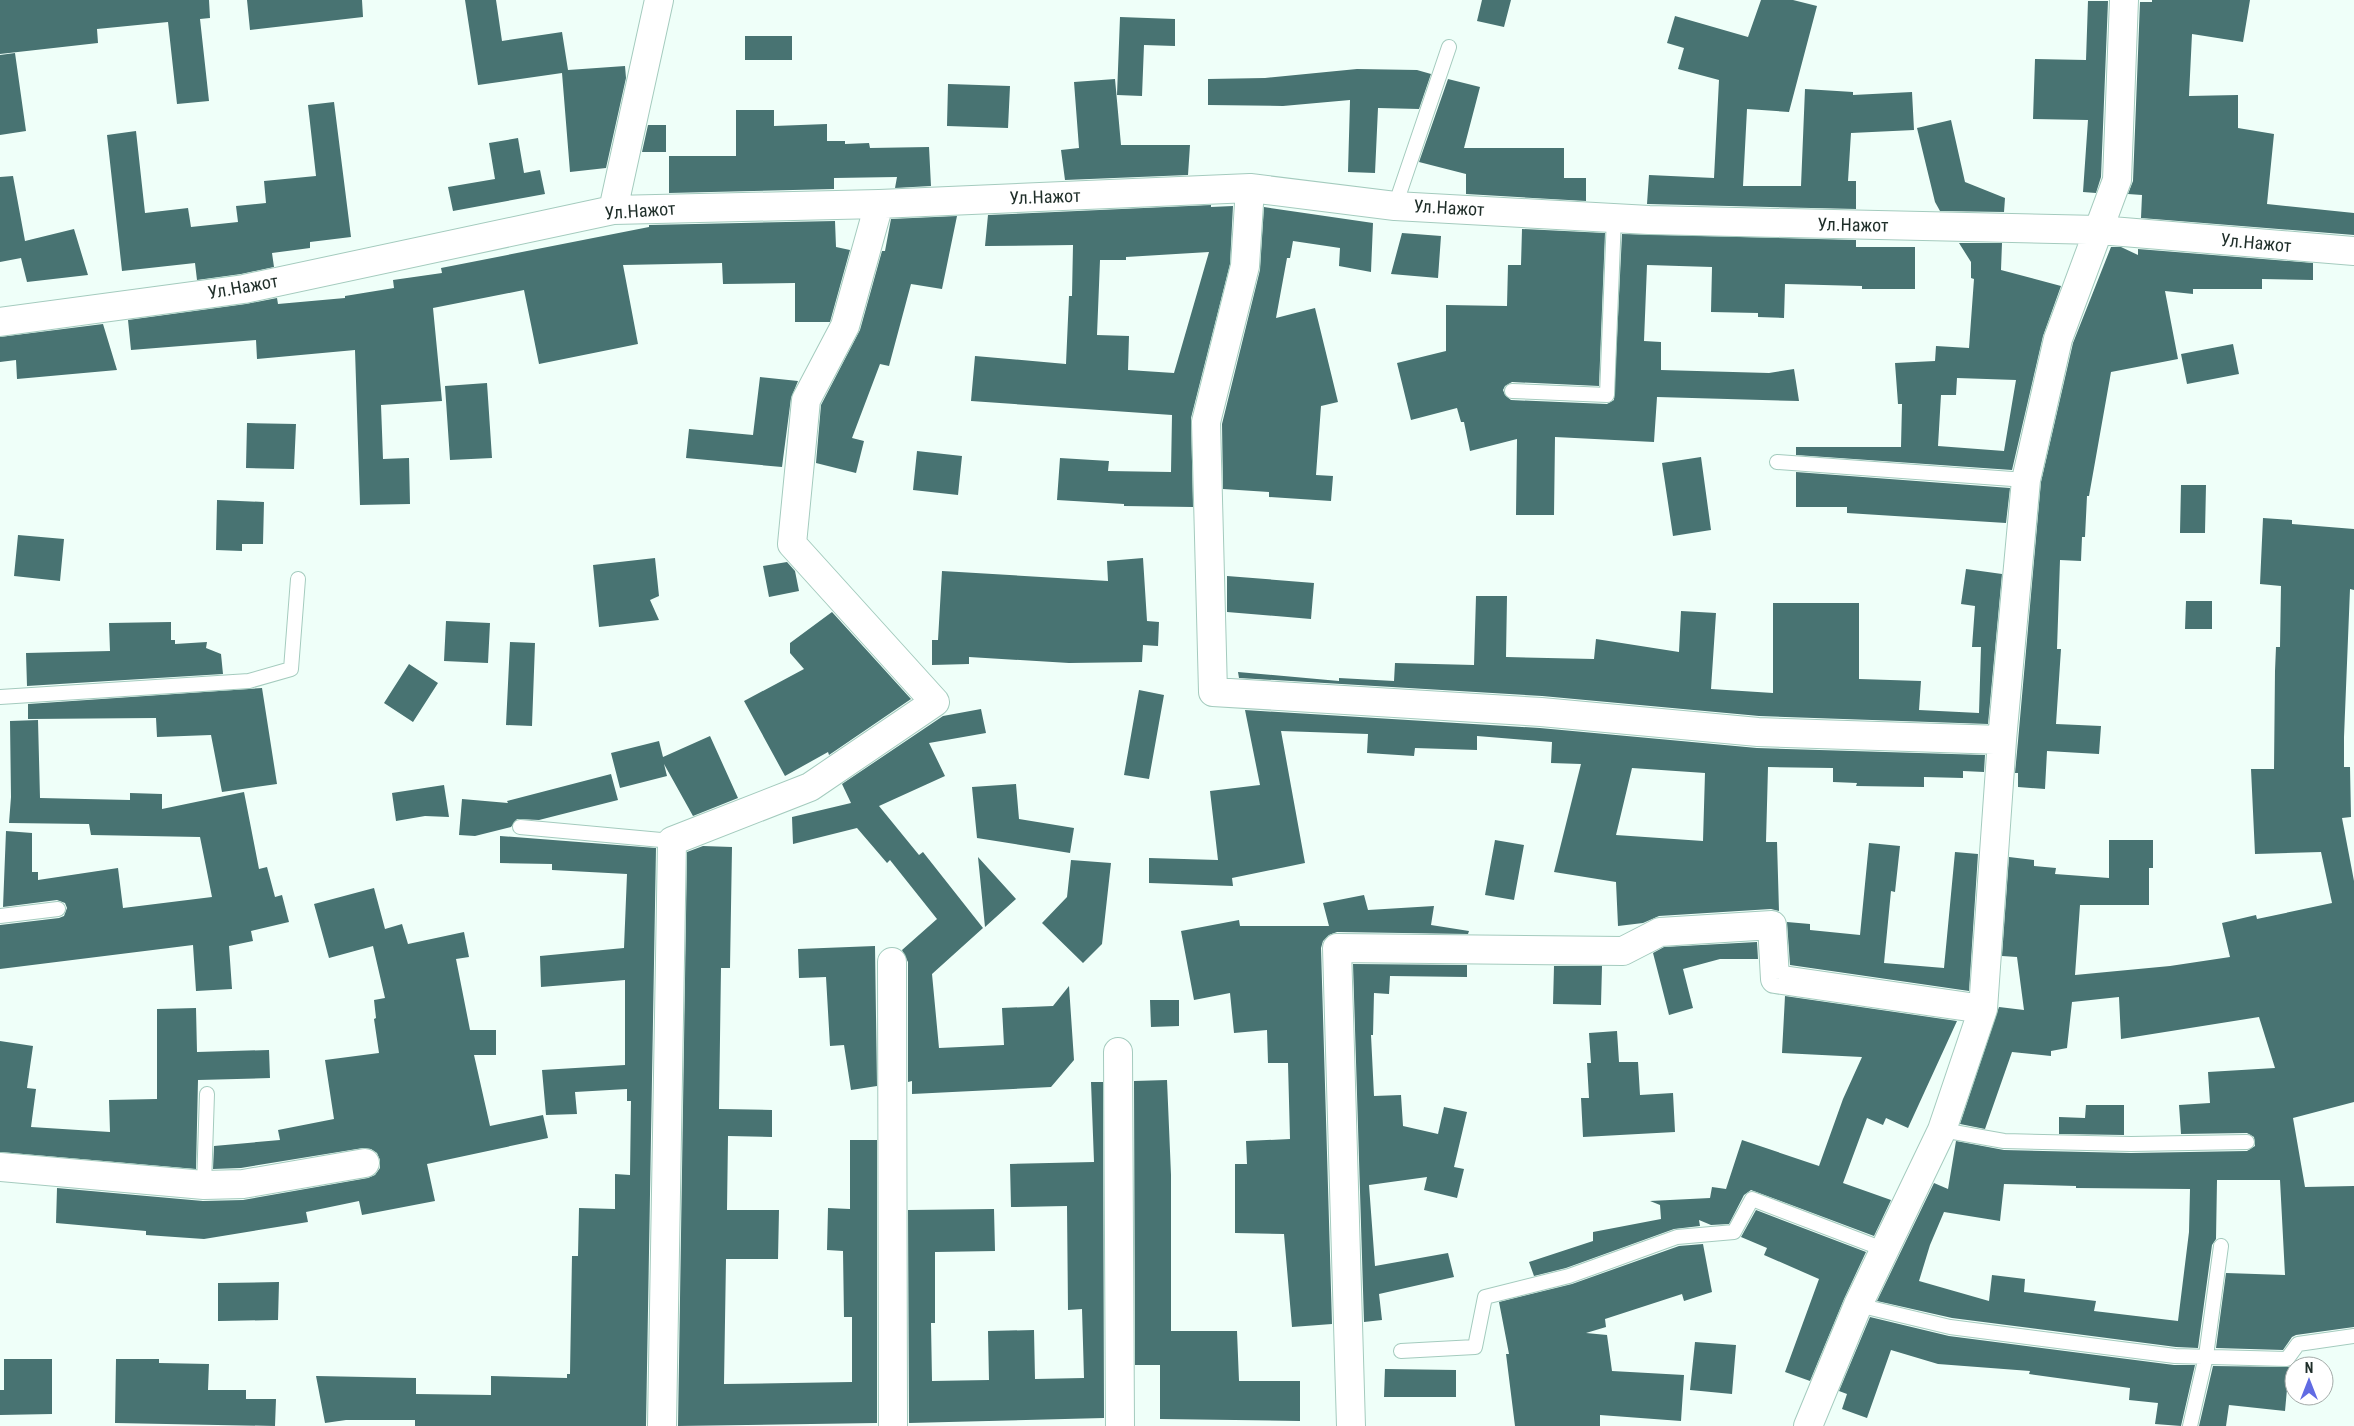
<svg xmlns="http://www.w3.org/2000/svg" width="2354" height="1426" font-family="'Roboto Condensed',sans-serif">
  <rect width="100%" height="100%" fill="#effff9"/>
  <path fill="#487372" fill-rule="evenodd" d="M 0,0 L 209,0 L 210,18 L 200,19 L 209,101 L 177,104 L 168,22 L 97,29 L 98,43 L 0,54 Z
    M 247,0 L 362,0 L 363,17 L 250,30 Z
    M 465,0 L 496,0 L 502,41 L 562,32 L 568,70 L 625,66 L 626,78 L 606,168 L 570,172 L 562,73 L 478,85 Z
    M 1482,0 L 1511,0 L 1504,27 L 1477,21 Z
    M 1761,0 L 1793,0 L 1817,6 L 1789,112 L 1747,109 L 1743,186 L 1801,186 L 1805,89 L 1853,92 L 1853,95 L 1912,92 L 1914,130 L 1851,133 L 1848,181 L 1856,181 L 1856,209 L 1647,204 L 1649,175 L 1714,178 L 1719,80 L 1678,69 L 1684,48 L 1667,43 L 1675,16 L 1748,37 Z
    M 2152,0 L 2250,0 L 2243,42 L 2192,34 L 2189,96 L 2238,95 L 2238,128 L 2274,134 L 2267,204 L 2354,213 L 2354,235 L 2141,218 L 2142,195 L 2128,194 L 2133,181 L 2140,2 L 2152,2 Z
    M 2088,1 L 2108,1 L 2101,177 L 2096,193 L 2083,192 L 2088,120 L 2033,119 L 2035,59 L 2086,60 Z
    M 1120,17 L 1175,19 L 1175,46 L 1144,45 L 1142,96 L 1117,95 Z
    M 745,36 L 792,36 L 792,60 L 745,60 Z
    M 15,53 L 26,131 L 0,135 L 0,55 Z
    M 1357,69 L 1417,70 L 1431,74 L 1419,109 L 1378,108 L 1375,173 L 1348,172 L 1350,100 L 1283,106 L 1208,105 L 1208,79 L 1265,78 Z
    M 1115,79 L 1121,145 L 1190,145 L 1188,175 L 1065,180 L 1061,150 L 1079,148 L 1074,82 Z
    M 1448,79 L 1480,87 L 1464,148 L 1564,148 L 1564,178 L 1586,178 L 1586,201 L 1466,194 L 1466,174 L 1419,162 Z
    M 948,84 L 1010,86 L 1008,128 L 947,126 Z
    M 334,102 L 351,237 L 310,242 L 310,248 L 272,253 L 274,267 L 241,274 L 197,280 L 195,263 L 122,271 L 107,135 L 136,131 L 145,213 L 188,208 L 191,227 L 238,222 L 236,206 L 266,203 L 264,181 L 316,176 L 308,105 Z
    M 736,110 L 774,110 L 774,126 L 827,124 L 827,141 L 845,141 L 845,144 L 869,143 L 870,148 L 929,147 L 931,186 L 895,188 L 897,177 L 834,178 L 834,189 L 669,193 L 669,156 L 736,156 Z
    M 1951,120 L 1965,182 L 2005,198 L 2004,212 L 1940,211 L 1935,202 L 1917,128 Z
    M 648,125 L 666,125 L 666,152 L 642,152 Z
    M 518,138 L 524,173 L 540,170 L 545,194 L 453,211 L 448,187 L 495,179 L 489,143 Z
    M 13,176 L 25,241 L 74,229 L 88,275 L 27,282 L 21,258 L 0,262 L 0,177 Z
    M 1211,205 L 1211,207 L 1233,206 L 1230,264 L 1191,418 L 1193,507 L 1124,506 L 1124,504 L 1057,500 L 1060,458 L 1109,461 L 1108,471 L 1171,472 L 1172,415 L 971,401 L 975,356 L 1066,364 L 1069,296 L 1072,296 L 1073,245 L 985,246 L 988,215 ZM 1209,252 L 1174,373 L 1128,370 L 1129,336 L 1097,335 L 1100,260 L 1126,260 L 1126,257 Z
    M 1264,207 L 1373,223 L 1371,272 L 1339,266 L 1340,248 L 1293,241 L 1290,258 L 1287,258 L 1276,318 L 1315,308 L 1338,402 L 1321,406 L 1316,475 L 1333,476 L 1331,501 L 1269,497 L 1269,492 L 1223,489 L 1222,424 L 1260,270 Z
    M 957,216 L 942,289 L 911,284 L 889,366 L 880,364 L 852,438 L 864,441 L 856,473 L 816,463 L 821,405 L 860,330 L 882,251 L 885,251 L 891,219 Z
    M 835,221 L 836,247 L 850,250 L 830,322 L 795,322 L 795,283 L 723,284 L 722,263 L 623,265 L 638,344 L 539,364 L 524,290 L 433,308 L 442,401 L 381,405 L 383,459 L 409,458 L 410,504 L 360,505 L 355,350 L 257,359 L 256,340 L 131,350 L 128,320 L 246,304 L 277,298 L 278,304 L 345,298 L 345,296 L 394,288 L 393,280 L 442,273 L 441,268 L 649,227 L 649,225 Z
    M 1522,229 L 1605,233 L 1599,386 L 1512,382 L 1505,386 L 1503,390 L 1505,395 L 1511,400 L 1607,404 L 1614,400 L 1622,234 L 1856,240 L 1856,247 L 1915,247 L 1915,289 L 1862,289 L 1862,286 L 1785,284 L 1784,318 L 1758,317 L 1758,313 L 1711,312 L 1712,267 L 1647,265 L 1644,341 L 1661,342 L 1661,370 L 1769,373 L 1794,369 L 1799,401 L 1657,397 L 1654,442 L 1555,437 L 1554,515 L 1516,515 L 1517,439 L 1470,451 L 1464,422 L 1461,422 L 1457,408 L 1411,420 L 1397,363 L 1446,351 L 1446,305 L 1507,306 L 1508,265 L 1521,265 Z
    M 1402,233 L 1441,236 L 1438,278 L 1391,274 Z
    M 1959,243 L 2002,243 L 2001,270 L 2061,286 L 2043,336 L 2012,470 L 1796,455 L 1796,447 L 1901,447 L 1902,404 L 1898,404 L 1895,363 L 1935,361 L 1936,346 L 1969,348 L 1974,279 L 1971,278 L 1971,262 ZM 1957,378 L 2016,380 L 2004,451 L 1938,446 L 1941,395 L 1956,395 Z
    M 2111,247 L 2121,247 L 2138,255 L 2138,249 L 2313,263 L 2313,280 L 2262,279 L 2262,289 L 2193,289 L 2193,294 L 2165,291 L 2178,359 L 2111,372 L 2089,496 L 2087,496 L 2085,537 L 2082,537 L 2081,561 L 2060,560 L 2057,649 L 2061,649 L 2056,724 L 2101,726 L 2099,754 L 2047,751 L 2045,789 L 2018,787 L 2018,773 L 2015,773 L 2018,741 L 2041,482 L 2073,343 Z
    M 103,324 L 117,370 L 17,379 L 16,360 L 0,362 L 0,337 Z
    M 2233,344 L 2239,374 L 2187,384 L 2181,354 Z
    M 760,377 L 798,381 L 791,398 L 782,467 L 686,458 L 689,429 L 753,435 Z
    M 487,383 L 492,458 L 450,460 L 445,386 Z
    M 247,423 L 296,424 L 294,469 L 246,468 Z
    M 917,451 L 962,456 L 958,495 L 913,490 Z
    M 1701,457 L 1711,530 L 1673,536 L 1662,463 Z
    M 1796,472 L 2010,488 L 2006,523 L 1847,513 L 1847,507 L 1796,507 Z
    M 2181,485 L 2206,485 L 2205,533 L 2180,533 Z
    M 217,500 L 264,502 L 263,544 L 242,544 L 242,551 L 216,550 Z
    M 2263,518 L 2292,520 L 2292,524 L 2354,529 L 2354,590 L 2350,589 L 2344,737 L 2344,767 L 2350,767 L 2351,817 L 2342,818 L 2354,881 L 2354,1102 L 2293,1118 L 2305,1187 L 2354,1186 L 2354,1327 L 2296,1335 L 2292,1337 L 2283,1350 L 2216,1348 L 2226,1273 L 2285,1275 L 2280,1180 L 2217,1180 L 2216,1239 L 2212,1245 L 2198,1348 L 2176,1347 L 1952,1318 L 1877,1301 L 1934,1183 L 1948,1189 L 1956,1141 L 2004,1150 L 2131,1153 L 2247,1151 L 2255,1146 L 2254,1137 L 2247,1133 L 2181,1134 L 2179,1105 L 2210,1103 L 2208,1072 L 2275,1068 L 2259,1017 L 2121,1039 L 2119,997 L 2072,1002 L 2067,1048 L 2051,1051 L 2051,1056 L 2012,1052 L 1985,1129 L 1960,1124 L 1999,1007 L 2024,1010 L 2017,957 L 2002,956 L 2009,857 L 2034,860 L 2034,866 L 2056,868 L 2055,874 L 2109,878 L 2109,840 L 2153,840 L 2153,868 L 2149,868 L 2149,905 L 2080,905 L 2075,975 L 2170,966 L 2230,957 L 2222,923 L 2256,915 L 2257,919 L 2332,903 L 2321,852 L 2255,854 L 2251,769 L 2274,769 L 2275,671 L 2276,647 L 2280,647 L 2281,586 L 2260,584 ZM 2004,1184 L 2076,1186 L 2076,1188 L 2190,1189 L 2189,1232 L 2178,1321 L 2094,1311 L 2096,1301 L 2024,1292 L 2025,1279 L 1992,1275 L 1989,1301 L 1919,1281 L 1930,1245 L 1944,1212 L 2000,1221 Z
    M 18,535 L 64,539 L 60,581 L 14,576 Z
    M 655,558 L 659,596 L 650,600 L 659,620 L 599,627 L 593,565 Z
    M 1143,558 L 1147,621 L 1159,622 L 1158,646 L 1143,645 L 1142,662 L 1069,663 L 969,657 L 969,664 L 932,665 L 932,640 L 938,640 L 942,571 L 1108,581 L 1107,561 Z
    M 787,562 L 795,571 L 799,591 L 769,597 L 763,566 Z
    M 1966,569 L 2002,574 L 1988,724 L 1759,716 L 1542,696 L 1239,678 L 1238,672 L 1339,681 L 1339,678 L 1394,681 L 1395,663 L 1474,665 L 1476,596 L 1507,596 L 1506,657 L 1594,659 L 1596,639 L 1679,652 L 1681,611 L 1716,613 L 1711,689 L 1773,693 L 1773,603 L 1859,603 L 1859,679 L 1921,681 L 1919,710 L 1979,713 L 1981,647 L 1972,647 L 1975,606 L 1961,604 Z
    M 1227,576 L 1314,583 L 1311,619 L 1227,612 Z
    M 2186,601 L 2212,601 L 2212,629 L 2185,629 Z
    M 832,612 L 911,699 L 829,755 L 828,752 L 785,776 L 744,701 L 804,669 L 790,653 L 790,643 Z
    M 446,621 L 490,623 L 488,663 L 444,661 Z
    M 171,622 L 171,640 L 175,640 L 175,644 L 207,642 L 206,648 L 221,654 L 223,674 L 27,686 L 26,653 L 110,651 L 109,623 Z
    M 510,642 L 535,643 L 532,726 L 506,725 Z
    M 409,664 L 438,683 L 413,722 L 384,703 Z
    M 262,688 L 277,784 L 222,792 L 211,735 L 157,737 L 156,718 L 28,719 L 28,704 Z
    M 1139,690 L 1164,695 L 1149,779 L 1124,775 Z
    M 981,709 L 986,733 L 929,743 L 945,776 L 879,806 L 919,855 L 923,852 L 983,928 L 932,974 L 939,1048 L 1004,1045 L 1002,1008 L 1053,1006 L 1069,986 L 1074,1060 L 1051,1087 L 912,1094 L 912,1081 L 908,1082 L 908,962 L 902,950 L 937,919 L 890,860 L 887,863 L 857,828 L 793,844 L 792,817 L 851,803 L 842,784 L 943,716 Z
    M 1245,710 L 1540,728 L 1757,748 L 1985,755 L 1984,772 L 1963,771 L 1963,778 L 1924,777 L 1924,787 L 1856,786 L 1857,783 L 1833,782 L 1833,768 L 1768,767 L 1766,842 L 1777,842 L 1779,911 L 1771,909 L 1659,916 L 1643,923 L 1618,926 L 1616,882 L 1554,872 L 1581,764 L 1551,763 L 1552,742 L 1477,736 L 1477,750 L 1415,748 L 1414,756 L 1367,753 L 1368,734 L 1281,731 L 1305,863 L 1232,878 L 1233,886 L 1149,883 L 1149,858 L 1218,860 L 1210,791 L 1260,785 ZM 1632,768 L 1705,773 L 1703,841 L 1616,835 Z
    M 38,720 L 40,798 L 130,800 L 130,793 L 162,794 L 162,809 L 244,792 L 259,869 L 267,867 L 275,897 L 282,895 L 289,922 L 251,931 L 253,941 L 229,946 L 232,989 L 196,991 L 193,945 L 0,969 L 0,925 L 59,918 L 64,916 L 67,908 L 65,903 L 57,900 L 3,907 L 6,831 L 32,833 L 32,872 L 38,872 L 38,880 L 118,868 L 123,908 L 212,897 L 200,837 L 91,835 L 89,824 L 9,823 L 11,797 L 10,721 Z
    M 710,736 L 738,798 L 693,816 L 664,764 L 667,776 L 620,788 L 611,753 L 659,741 L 663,757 Z
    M 611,774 L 618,800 L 539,820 L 517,819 L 511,827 L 475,836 L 459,835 L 462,799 L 508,803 L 507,801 Z
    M 1016,784 L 1019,819 L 1074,828 L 1070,853 L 977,838 L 972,787 Z
    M 444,785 L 449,817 L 425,816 L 396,821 L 392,793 Z
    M 500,836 L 656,848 L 646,1426 L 415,1426 L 415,1420 L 346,1420 L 325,1423 L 316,1376 L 416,1378 L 416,1394 L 491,1395 L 491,1376 L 567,1378 L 567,1374 L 570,1374 L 572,1256 L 578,1256 L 579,1208 L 615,1209 L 615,1174 L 630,1175 L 631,1101 L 627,1101 L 627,1089 L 575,1092 L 577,1114 L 546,1115 L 542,1070 L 625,1065 L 625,980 L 541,987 L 540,956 L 624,948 L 627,874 L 552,870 L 552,864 L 500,863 Z
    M 1495,840 L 1524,845 L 1514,900 L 1485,895 Z
    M 1869,843 L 1900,846 L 1895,892 L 1891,891 L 1884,963 L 1944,968 L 1955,852 L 1978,854 L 1969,991 L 1790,965 L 1787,922 L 1810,924 L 1810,930 L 1860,935 Z
    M 703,846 L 732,847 L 730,968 L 721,968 L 719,1109 L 772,1110 L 772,1137 L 728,1136 L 727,1210 L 779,1210 L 778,1259 L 726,1259 L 724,1384 L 852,1382 L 852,1317 L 844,1317 L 843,1251 L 827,1250 L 828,1208 L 850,1209 L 850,1140 L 877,1140 L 877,1423 L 678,1426 L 687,852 Z
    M 978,857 L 1016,899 L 985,927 Z
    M 1071,860 L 1111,863 L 1102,944 L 1083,963 L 1042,923 L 1067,897 Z
    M 374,888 L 385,929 L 402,924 L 408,944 L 464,932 L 469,957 L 456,959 L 470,1030 L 496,1030 L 496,1055 L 474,1055 L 490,1126 L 543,1115 L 548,1138 L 427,1164 L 435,1201 L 362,1215 L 359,1201 L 306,1212 L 308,1222 L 204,1239 L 146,1235 L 146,1231 L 56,1223 L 57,1188 L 203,1201 L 243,1200 L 368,1178 L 375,1175 L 380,1168 L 380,1160 L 377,1153 L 371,1149 L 363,1148 L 241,1168 L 213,1169 L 214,1146 L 280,1140 L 278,1130 L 334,1119 L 325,1060 L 379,1053 L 374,1019 L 376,1018 L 374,1000 L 385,998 L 373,946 L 329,958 L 314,904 Z
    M 1364,895 L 1368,910 L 1434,906 L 1431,925 L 1469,931 L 1468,934 L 1337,932 L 1329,935 L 1323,941 L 1321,948 L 1332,1324 L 1292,1327 L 1284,1234 L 1235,1233 L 1235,1164 L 1247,1164 L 1246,1141 L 1290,1139 L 1288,1063 L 1268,1063 L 1267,1030 L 1234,1033 L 1230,993 L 1194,1000 L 1181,931 L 1239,920 L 1240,926 L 1329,926 L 1323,903 Z
    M 1757,942 L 1758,959 L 1720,959 L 1683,969 L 1693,1008 L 1669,1015 L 1653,953 L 1664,947 Z
    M 875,946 L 877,1086 L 851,1090 L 844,1045 L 830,1046 L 826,977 L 799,978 L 798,949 Z
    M 1353,964 L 1467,965 L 1467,977 L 1390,976 L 1389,994 L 1374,993 L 1373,1035 L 1371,1035 L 1374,1096 L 1401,1095 L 1403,1126 L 1438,1134 L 1444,1107 L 1467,1112 L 1454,1167 L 1464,1169 L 1457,1198 L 1424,1190 L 1427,1177 L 1369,1185 L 1375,1266 L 1448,1253 L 1454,1277 L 1379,1294 L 1382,1320 L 1364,1322 Z
    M 1554,966 L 1602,966 L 1601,1005 L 1553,1004 Z
    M 1785,996 L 1957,1021 L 1908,1128 L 1886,1118 L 1883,1125 L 1867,1118 L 1843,1183 L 1891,1200 L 1874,1236 L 1751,1190 L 1744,1195 L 1729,1224 L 1711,1225 L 1699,1220 L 1700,1226 L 1674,1229 L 1566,1268 L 1534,1276 L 1529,1262 L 1593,1241 L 1593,1232 L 1661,1219 L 1660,1205 L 1650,1201 L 1710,1198 L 1712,1187 L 1726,1189 L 1742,1140 L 1819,1166 L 1843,1099 L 1862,1057 L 1782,1053 Z
    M 1150,1000 L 1179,1000 L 1179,1026 L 1151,1027 Z
    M 196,1008 L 197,1052 L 269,1050 L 270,1078 L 198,1080 L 196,1169 L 0,1152 L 0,1041 L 33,1046 L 27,1088 L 36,1089 L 31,1127 L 110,1132 L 109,1100 L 157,1099 L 157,1009 Z
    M 1617,1031 L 1619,1062 L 1638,1062 L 1640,1095 L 1673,1093 L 1675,1132 L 1583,1137 L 1581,1098 L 1589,1098 L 1587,1063 L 1591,1063 L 1589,1033 Z
    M 1167,1080 L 1171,1175 L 1171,1331 L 1237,1331 L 1239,1381 L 1300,1381 L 1300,1421 L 1160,1419 L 1160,1365 L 1135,1365 L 1134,1081 Z
    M 1091,1082 L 1103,1082 L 1104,1418 L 909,1423 L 908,1210 L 994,1209 L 995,1251 L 935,1252 L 935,1323 L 931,1323 L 932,1381 L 989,1380 L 988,1331 L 1034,1330 L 1035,1379 L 1084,1378 L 1082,1309 L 1068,1310 L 1067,1206 L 1011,1207 L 1010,1164 L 1094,1162 Z
    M 2086,1105 L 2124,1105 L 2124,1135 L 2059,1134 L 2059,1117 L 2085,1118 Z
    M 1756,1210 L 1866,1252 L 1844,1299 L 1810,1381 L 1785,1372 L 1819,1279 L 1764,1255 L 1767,1248 L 1741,1237 Z
    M 1703,1244 L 1712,1292 L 1684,1301 L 1682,1294 L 1605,1319 L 1606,1327 L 1586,1333 L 1607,1335 L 1612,1371 L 1684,1375 L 1681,1421 L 1600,1415 L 1600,1426 L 1515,1426 L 1506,1354 L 1509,1354 L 1499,1302 L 1572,1284 L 1679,1246 Z
    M 279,1282 L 278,1320 L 218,1321 L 218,1283 Z
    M 1870,1317 L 1949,1336 L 2174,1365 L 2195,1365 L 2181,1426 L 2155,1424 L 2158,1403 L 2129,1400 L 2130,1388 L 2029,1374 L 2030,1371 L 1938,1364 L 1891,1350 L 1867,1418 L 1842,1409 L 1847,1394 L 1839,1391 Z
    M 1695,1342 L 1736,1345 L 1732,1394 L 1690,1390 Z
    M 4,1359 L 52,1359 L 52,1414 L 0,1415 L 0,1390 L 4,1390 Z
    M 116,1359 L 159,1359 L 159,1363 L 209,1364 L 208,1390 L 246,1390 L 246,1399 L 276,1399 L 275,1426 L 115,1423 Z
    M 2213,1366 L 2289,1367 L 2285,1411 L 2229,1405 L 2226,1426 L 2199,1426 Z
    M 1385,1369 L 1456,1370 L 1456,1397 L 1384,1397 Z"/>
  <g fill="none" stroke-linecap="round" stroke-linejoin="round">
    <defs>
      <path id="lane" d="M 1395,206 L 1449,47
        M 1512,391 L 1607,395 L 1614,217
        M 1777,462 L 2026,480
        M 0,697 L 249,681 L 291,669 L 298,579
        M 520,827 L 672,841
        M 0,916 L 58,909
        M 1942,1130 L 2004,1141 L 2131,1144 L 2247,1142
        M 204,1185 L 207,1094
        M 1858,1305 L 1950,1327 L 2175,1356 L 2287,1359 L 2298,1344 L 2354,1336
        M 1401,1351 L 1475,1347 L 1485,1297 L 1569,1276 L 1677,1237 L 1734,1232 L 1752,1199 L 1883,1249
        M 2190,1426 L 2206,1356 L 2221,1246"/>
      <path id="street" d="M 1250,188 L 1245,266 L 1206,422 L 1213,692 L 1541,712 L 1758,732 L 2002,740
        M 613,210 L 659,0
        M 0,322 L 244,289 L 613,210 L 879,204 L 1250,188 L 1395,206 L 1649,220 L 2099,230 L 2354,251
        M 892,962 L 893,1426
        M 1118,1052 L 1120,1426
        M 0,1167 L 204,1185 L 243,1184 L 365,1163
        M 662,1426 L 672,841 L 810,787 L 935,702 L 792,544 L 806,400 L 845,326 L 879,204
        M 1351,1426 L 1337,948 L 1623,951 L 1660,932 L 1772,925 L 1775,979 L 1983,1009
        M 1808,1426 L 1858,1305 L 1942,1130 L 1983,1009 L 2002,740 L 2026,480 L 2058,339 L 2117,180 L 2124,0"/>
    </defs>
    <use href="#lane" stroke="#a4cbbe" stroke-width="16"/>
    <use href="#street" stroke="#a4cbbe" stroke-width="30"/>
    <use href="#lane" stroke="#fff" stroke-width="14"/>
    <use href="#street" stroke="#fff" stroke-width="28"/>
  </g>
  <g text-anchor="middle" stroke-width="5" stroke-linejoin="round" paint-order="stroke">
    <g font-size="18" fill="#1f2e29" stroke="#fff">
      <text transform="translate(1045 197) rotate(-2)" y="6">Ул.Нажот</text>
      <text transform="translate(1449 208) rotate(3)" y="6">Ул.Нажот</text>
      <text transform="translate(640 211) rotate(-4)" y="6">Ул.Нажот</text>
      <text transform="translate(1853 225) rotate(1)" y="6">Ул.Нажот</text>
      <text transform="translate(2256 243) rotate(5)" y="6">Ул.Нажот</text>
      <text transform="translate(243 287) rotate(-10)" y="6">Ул.Нажот</text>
    </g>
  </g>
  <g transform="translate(2309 1381)"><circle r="24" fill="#ffffff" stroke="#a5aba9"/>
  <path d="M0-4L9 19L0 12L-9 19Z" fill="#606be3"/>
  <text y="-8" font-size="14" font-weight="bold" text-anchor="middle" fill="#1f2e29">N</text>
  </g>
</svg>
